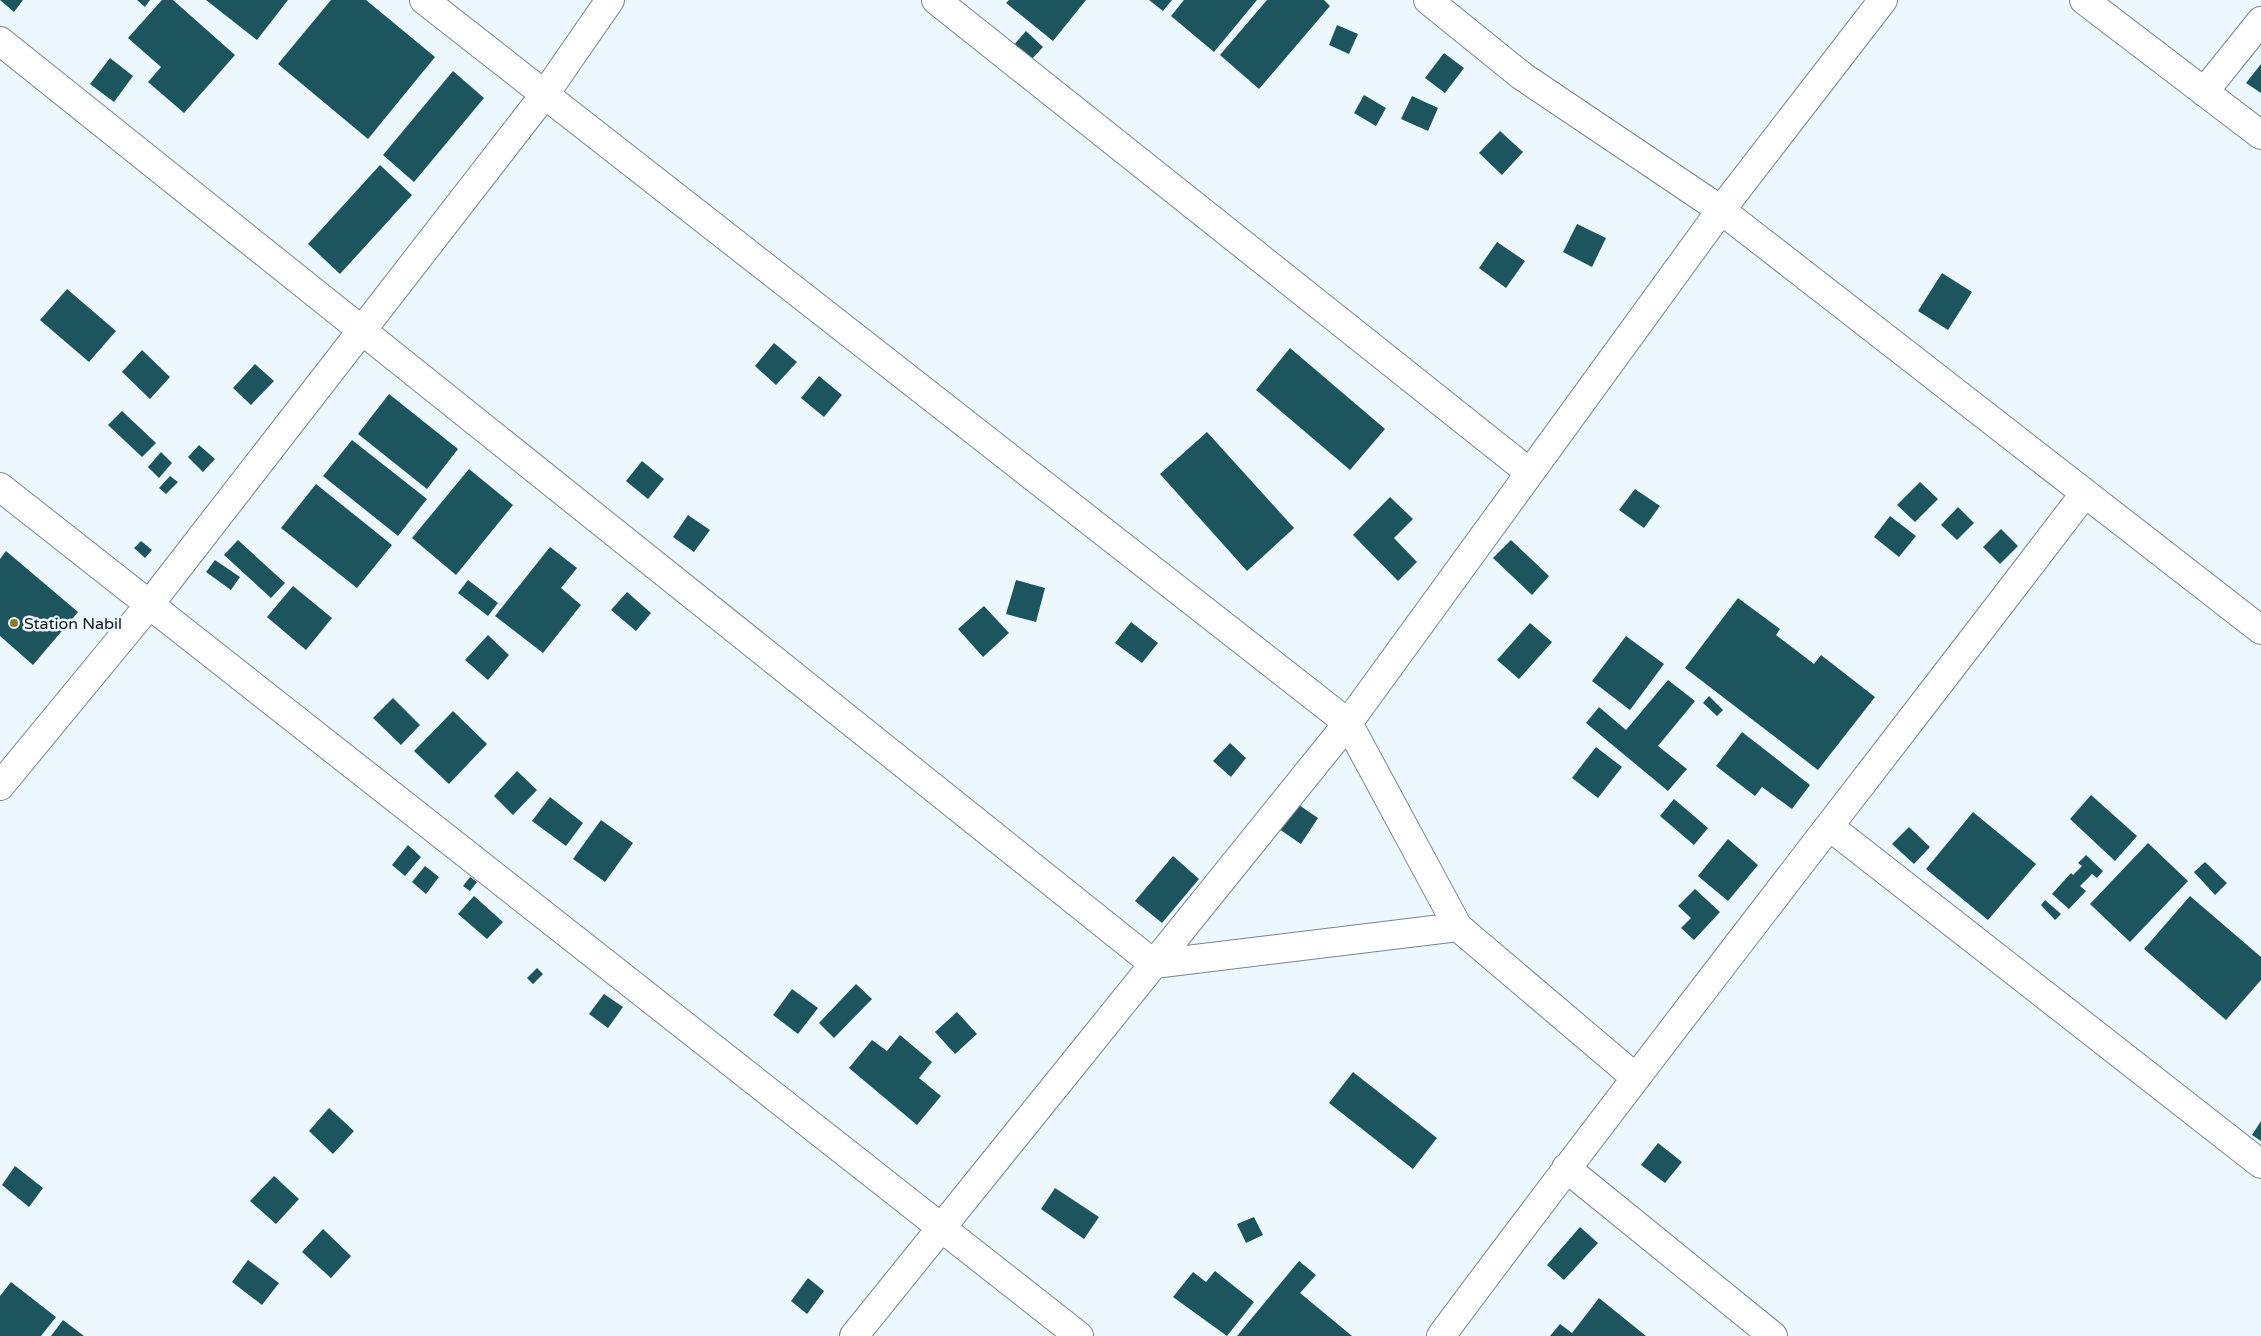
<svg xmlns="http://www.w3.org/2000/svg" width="2261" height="1336" font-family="'Varela Round',sans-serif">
  <rect width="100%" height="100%" fill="#ecf7fe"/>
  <path fill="#1d555f" d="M 0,0 L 23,0 L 14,12 Z
    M 137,0 L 150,0 L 145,7 Z
    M 162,0 L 173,0 L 235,55 L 184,113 L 148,82 L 161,67 L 128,38 Z
    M 206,0 L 288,0 L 257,40 Z
    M 331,0 L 366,0 L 435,57 L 368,139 L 278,64 Z
    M 1009,0 L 1086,0 L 1053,41 L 1006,3 Z
    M 1149,0 L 1172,0 L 1163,11 Z
    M 1184,0 L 1257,0 L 1214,52 L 1171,16 Z
    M 1267,0 L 1324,0 L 1330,6 L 1259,89 L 1220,55 Z
    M 1337,25 L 1358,34 L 1349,54 L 1329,45 Z
    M 1026,31 L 1043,47 L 1030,61 L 1013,46 Z
    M 1444,53 L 1464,68 L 1445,93 L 1425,78 Z
    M 110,58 L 133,76 L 114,102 L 90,84 Z
    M 2261,64 L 2261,93 L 2246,83 Z
    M 453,71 L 484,98 L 414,182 L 383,155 Z
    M 1364,95 L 1386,108 L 1376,126 L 1354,113 Z
    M 1412,96 L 1438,108 L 1428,131 L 1401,119 Z
    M 1500,131 L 1523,152 L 1502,175 L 1479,153 Z
    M 380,165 L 412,195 L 340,274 L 308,244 Z
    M 1577,224 L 1606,238 L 1592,267 L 1563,252 Z
    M 1497,242 L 1525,261 L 1506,288 L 1479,268 Z
    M 1942,273 L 1972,292 L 1948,330 L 1918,311 Z
    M 67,289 L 116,331 L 89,362 L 40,320 Z
    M 774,343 L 797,362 L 776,385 L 755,366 Z
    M 1290,348 L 1385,429 L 1350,470 L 1256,390 Z
    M 142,350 L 170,377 L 150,399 L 122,372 Z
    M 255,364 L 274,381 L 251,405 L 233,388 Z
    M 819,376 L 842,395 L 824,417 L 801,398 Z
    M 389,394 L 458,449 L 427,489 L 358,434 Z
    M 122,411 L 156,443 L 142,457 L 108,425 Z
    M 1207,432 L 1294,528 L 1247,571 L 1160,474 Z
    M 352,440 L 427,499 L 398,536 L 323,476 Z
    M 199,445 L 215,459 L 203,472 L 188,457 Z
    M 161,452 L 172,463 L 159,478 L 148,467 Z
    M 642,461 L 664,479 L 648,499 L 626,481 Z
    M 469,469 L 513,505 L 456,575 L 412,538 Z
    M 170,476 L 178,482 L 166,494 L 159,488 Z
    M 1920,482 L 1938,499 L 1915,522 L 1897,505 Z
    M 316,484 L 392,545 L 357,588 L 281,528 Z
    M 1635,489 L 1660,506 L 1644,528 L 1619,510 Z
    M 1390,497 L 1413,519 L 1394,538 L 1417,562 L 1398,581 L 1353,535 Z
    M 1958,507 L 1974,523 L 1957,540 L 1941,525 Z
    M 688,515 L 710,530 L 694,552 L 673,537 Z
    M 1890,516 L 1916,536 L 1899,557 L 1874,537 Z
    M 2001,529 L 2018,546 L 2000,564 L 1983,547 Z
    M 238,540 L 285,583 L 271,598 L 224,555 Z
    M 1511,540 L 1549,576 L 1532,595 L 1493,558 Z
    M 141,541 L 152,550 L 145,558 L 134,548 Z
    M 550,547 L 577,568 L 561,588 L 581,605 L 543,653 L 495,616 Z
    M 6,551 L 78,612 L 33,665 L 0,636 L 0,559 Z
    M 215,560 L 240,577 L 231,590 L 206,572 Z
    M 468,580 L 498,603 L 488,616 L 458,593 Z
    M 1016,580 L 1045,588 L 1036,622 L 1006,614 Z
    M 293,586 L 332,618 L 306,650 L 267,617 Z
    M 627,592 L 651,613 L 636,631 L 611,610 Z
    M 1738,598 L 1780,629 L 1776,635 L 1814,664 L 1821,655 L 1875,697 L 1818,770 L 1685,668 Z
    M 984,606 L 1009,633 L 983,657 L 958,629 Z
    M 1131,622 L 1158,643 L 1142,663 L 1115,643 Z
    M 1530,623 L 1552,642 L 1519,679 L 1497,660 Z
    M 488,635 L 509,655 L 488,680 L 465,660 Z
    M 1626,636 L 1664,664 L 1630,710 L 1592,681 Z
    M 1668,680 L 1695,701 L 1658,746 L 1687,769 L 1668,791 L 1586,723 L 1599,707 L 1626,730 Z
    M 1709,696 L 1723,710 L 1717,716 L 1703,703 Z
    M 393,698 L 420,725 L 401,745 L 373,718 Z
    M 453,711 L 487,744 L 449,784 L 414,751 Z
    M 1742,732 L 1810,785 L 1792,809 L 1762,787 L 1755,796 L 1716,766 Z
    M 1230,743 L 1246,758 L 1231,777 L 1213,761 Z
    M 1596,747 L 1622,767 L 1598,798 L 1572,778 Z
    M 517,771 L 537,790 L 513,815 L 494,796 Z
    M 2091,795 L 2137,836 L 2115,861 L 2070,819 Z
    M 550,797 L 583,823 L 566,846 L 532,821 Z
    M 1674,799 L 1708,828 L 1694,845 L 1660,816 Z
    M 1296,803 L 1318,818 L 1301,844 L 1279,829 Z
    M 1973,812 L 2036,864 L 1988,920 L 1926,869 Z
    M 601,820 L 633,843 L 605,882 L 573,859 Z
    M 1909,827 L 1930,847 L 1914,864 L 1892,844 Z
    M 1728,839 L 1758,865 L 1728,901 L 1698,876 Z
    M 2148,843 L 2188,881 L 2130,942 L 2090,904 Z
    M 408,845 L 421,857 L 405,876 L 392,865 Z
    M 2086,855 L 2103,871 L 2097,878 L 2092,874 L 2080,886 L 2086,891 L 2069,909 L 2052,894 L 2071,873 L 2073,875 L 2082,866 L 2078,863 Z
    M 1173,856 L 1199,879 L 1162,923 L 1135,901 Z
    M 2205,862 L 2227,883 L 2215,895 L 2194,872 Z
    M 425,866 L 439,877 L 426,894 L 412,882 Z
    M 470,877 L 477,882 L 470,891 L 463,886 Z
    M 1695,889 L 1720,912 L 1694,940 L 1681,928 L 1691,918 L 1678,906 Z
    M 474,896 L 503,922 L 487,939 L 458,914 Z
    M 2190,896 L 2261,957 L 2261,980 L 2226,1020 L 2144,949 Z
    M 2045,900 L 2061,914 L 2055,920 L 2041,905 Z
    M 537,968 L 543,974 L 533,984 L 527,978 Z
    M 856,984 L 872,999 L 834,1038 L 819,1023 Z
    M 792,989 L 818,1008 L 798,1034 L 773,1015 Z
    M 604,994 L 623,1007 L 608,1028 L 589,1014 Z
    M 957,1012 L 977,1034 L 955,1054 L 935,1032 Z
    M 900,1035 L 932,1062 L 919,1078 L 941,1096 L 917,1125 L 849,1068 L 872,1040 L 887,1051 Z
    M 1353,1072 L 1437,1138 L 1413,1169 L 1329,1103 Z
    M 329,1108 L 354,1131 L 333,1154 L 309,1131 Z
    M 2261,1121 L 2261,1141 L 2252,1135 Z
    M 1658,1143 L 1682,1162 L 1665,1183 L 1641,1165 Z
    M 15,1166 L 43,1188 L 29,1207 L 2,1185 Z
    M 274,1176 L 299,1199 L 276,1224 L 250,1201 Z
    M 1055,1188 L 1099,1217 L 1084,1239 L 1041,1209 Z
    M 1254,1217 L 1263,1235 L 1246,1243 L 1237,1224 Z
    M 1580,1227 L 1598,1243 L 1564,1280 L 1547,1265 Z
    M 323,1229 L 351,1256 L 331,1278 L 302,1252 Z
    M 248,1260 L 279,1283 L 262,1305 L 232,1282 Z
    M 1299,1261 L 1316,1275 L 1300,1293 L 1352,1336 L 1237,1336 Z
    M 1215,1271 L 1254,1302 L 1227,1336 L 1173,1297 L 1193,1272 L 1206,1282 Z
    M 808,1278 L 824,1291 L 807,1314 L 791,1301 Z
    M 11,1282 L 56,1317 L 41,1336 L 0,1336 L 0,1296 Z
    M 1599,1298 L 1646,1336 L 1550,1336 L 1560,1324 L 1572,1333 Z
    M 63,1320 L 84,1336 L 51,1336 Z"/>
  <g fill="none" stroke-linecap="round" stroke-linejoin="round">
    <defs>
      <path id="street" d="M 424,0 L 1348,723 L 1458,927 L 1636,1078
        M 936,0 L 1529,472
        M 1428,0 L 1522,76 L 1721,210 L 2261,630
        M 2084,0 L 2261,135
        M 0,41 L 1154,964 L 1458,927
        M 2204,92 L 2261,21
        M 0,487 L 1079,1336
        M 0,786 L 149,605 L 545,94 L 610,0
        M 1830,827 L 2261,1164
        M 1566,1168 L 1773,1336
        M 854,1336 L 1348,723 L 1721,210 L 1883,0
        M 1441,1336 C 1652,1052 1871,774 2085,493"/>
    </defs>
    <use href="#street" stroke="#79858e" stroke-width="30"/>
    <use href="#street" stroke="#fff" stroke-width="28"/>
  </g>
  <circle fill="#887d23" stroke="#ecf7fe" stroke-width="2" cx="14" cy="623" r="5"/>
  <g text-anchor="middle" stroke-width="5" stroke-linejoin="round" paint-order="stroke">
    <g font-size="16" fill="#13171b" stroke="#ecf7fe" text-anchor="start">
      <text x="24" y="629">Station Nabil</text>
    </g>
  </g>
</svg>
